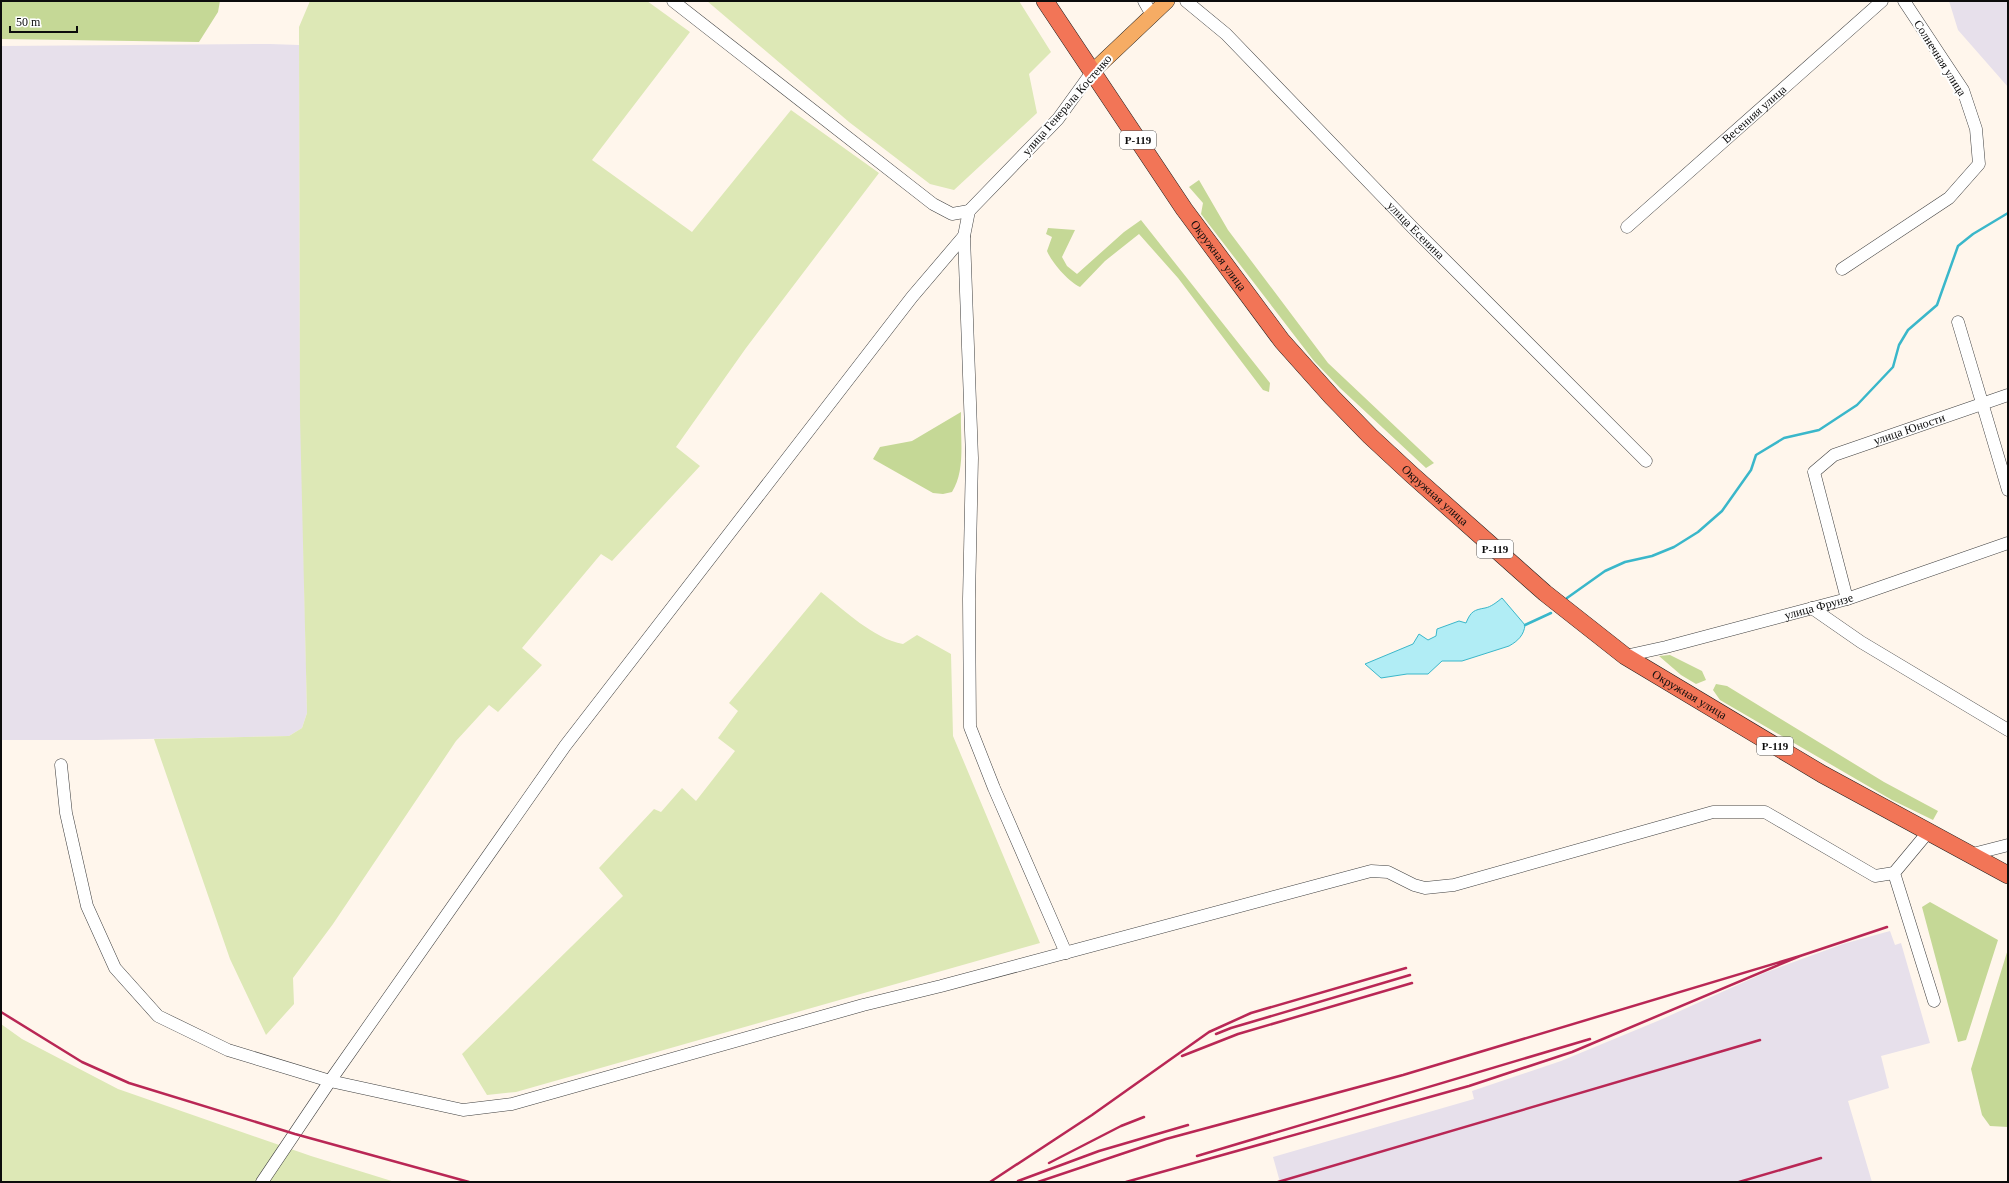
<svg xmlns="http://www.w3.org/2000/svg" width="2009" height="1183" font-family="'Times New Roman',serif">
  <rect width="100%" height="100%" fill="#fff6ec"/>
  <path fill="#e7e0eb" d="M 1949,1 L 2008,1 L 2008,87 L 1958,30 Z
    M 270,44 L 299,45 L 300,376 L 307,713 L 302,728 L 289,736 L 96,740 L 1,740 L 1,46 Z
    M 1890,931 L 1895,945 L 1901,943 L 1930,1043 L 1881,1056 L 1889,1088 L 1848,1101 L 1872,1182 L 1280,1182 L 1273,1157 L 1474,1099 L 1472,1091 L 1561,1061 L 1660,1020 L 1764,973 L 1843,944 Z"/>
  <path fill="#dde8b6" d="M 310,1 L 647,1 L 690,32 L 592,160 L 692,232 L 791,110 L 879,173 L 746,348 L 676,447 L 700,466 L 612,561 L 601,554 L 522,648 L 542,665 L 498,712 L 489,705 L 456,741 L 333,924 L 293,978 L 294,1004 L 266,1035 L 230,959 L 154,739 L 289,736 L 302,728 L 307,713 L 300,417 L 299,27 Z
    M 707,1 L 1019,1 L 1051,52 L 1029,74 L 1037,113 L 954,190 L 930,184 L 849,122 Z
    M 821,592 C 844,610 874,639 903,644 L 917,635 L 951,654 L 953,736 L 1040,943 L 516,1092 L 487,1095 L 462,1054 L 623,896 L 599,868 L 654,809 L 661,812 L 682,788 L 696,801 L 735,751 L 718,738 L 738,711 L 729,703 Z
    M 1,1024 L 22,1039 L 118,1089 L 311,1156 L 395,1182 L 1,1182 Z"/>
  <path fill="#c5d896" d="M 1,1 L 220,1 L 218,12 L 199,42 L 1,39 Z
    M 1199,180 L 1228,230 L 1328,363 L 1434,463 L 1426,468 L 1340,388 L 1314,361 L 1201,214 L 1203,203 L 1189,187 Z
    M 1141,220 L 1270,383 L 1269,392 L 1263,390 L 1178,278 L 1139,234 L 1105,261 L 1080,287 C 1069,282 1052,263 1047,251 L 1052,237 L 1046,234 L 1048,228 L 1075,230 L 1062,257 L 1067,266 L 1077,274 L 1124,232 Z
    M 961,412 C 960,438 966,470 952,492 L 943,494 L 933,493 L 873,459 L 880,447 L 912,441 Z
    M 1670,655 L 1702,671 L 1706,680 L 1696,684 L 1681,675 L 1659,656 Z
    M 1716,684 L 1727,686 L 1884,782 L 1938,811 L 1933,820 L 1892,800 L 1720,700 L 1713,690 Z
    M 1930,902 L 1998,940 L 1966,1040 L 1958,1042 L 1922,907 Z
    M 2008,949 L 2008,1127 L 1990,1126 L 1982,1115 L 1971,1069 Z"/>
  <path fill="#b1edf5" stroke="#3ab7ca" d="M 1502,598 L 1525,625 C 1524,635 1518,641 1509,646 L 1462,661 L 1442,661 L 1428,674 L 1407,674 L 1381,678 L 1365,664 L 1413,644 L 1419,634 L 1428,640 L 1436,636 L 1437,629 L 1459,621 L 1466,623 C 1471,611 1474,610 1485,608 C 1491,607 1497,602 1502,598 Z"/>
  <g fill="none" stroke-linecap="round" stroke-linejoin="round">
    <path stroke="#3ab7ca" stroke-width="2.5" d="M 1567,598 L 1605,571 L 1625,562 L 1652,556 L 1674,547 L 1698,532 L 1722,511 L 1751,470 L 1756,455 L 1784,438 L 1819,430 L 1857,405 L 1893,367 L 1899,345 L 1908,330 L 1937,305 L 1958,246 L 1973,234 L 2008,213
      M 1525,625 L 1551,613"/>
    <defs>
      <g id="minor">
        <path d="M 673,1 L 933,204 L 952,214 L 969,211"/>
        <path d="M 1144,1 L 1152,15"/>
        <path id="s1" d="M 1186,1 L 1226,34 L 1414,229 L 1646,461"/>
        <path d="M 969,211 L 964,236 L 972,458 L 969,599 L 970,727 L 994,788 L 1066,953"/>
        <path d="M 969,211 L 1058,119 L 1092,72"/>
        <path id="s2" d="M 1627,227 L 1882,1"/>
        <path d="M 1842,269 L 1949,198 L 1979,164 L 1976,129 L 1963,90 L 1904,1"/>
        <path d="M 1958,322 L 2008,490"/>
        <path id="s3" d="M 1847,599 L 1814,472 L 1834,455 L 2008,395"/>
        <path d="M 1812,608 L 1861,642 L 2008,730"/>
        <path id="s4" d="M 1625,656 L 1666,647 L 1847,599 L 2008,543"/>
        <path d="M 61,765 L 66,813 L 87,906 L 115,968 L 158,1016 L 228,1050 L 330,1081 L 463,1110 L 512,1104 L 863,1005 L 941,986 L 1371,871 L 1388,872 L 1414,885 L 1425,888 L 1454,885 L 1713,812 L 1765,812 L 1875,876 L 1894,873"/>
        <path d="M 1929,831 L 1894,873 L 1934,1001"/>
        <path d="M 1969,855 L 2008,845"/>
        <path d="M 262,1182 L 330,1081 L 565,746 L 912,297 L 964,236"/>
      </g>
      <path id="major" d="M 1092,72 L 1167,1"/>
      <g id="highway">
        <path id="s5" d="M 1045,1 L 1184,209 L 1282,341 L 1332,397 L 1370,436 L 1411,474 L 1545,593 L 1625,656 L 1822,774 L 2008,875"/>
      </g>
    </defs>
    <use href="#minor" stroke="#3f3f3f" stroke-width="13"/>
    <use href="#major" stroke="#1d1d1d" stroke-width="16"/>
    <use href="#highway" stroke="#1d1d1d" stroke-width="18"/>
    <use href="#minor" stroke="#fff" stroke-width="12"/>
    <use href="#major" stroke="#f6ac64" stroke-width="15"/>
    <use href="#highway" stroke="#f27557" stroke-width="17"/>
    <path stroke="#b92755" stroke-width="2.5" d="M 1800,956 L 1887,927
      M 1,1012 L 82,1062 L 129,1083 L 295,1134 L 469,1182
      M 1216,1034 L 1231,1028 L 1410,975
      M 1182,1056 L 1238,1034 L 1412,983
      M 1197,1156 L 1590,1039
      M 1049,1163 L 1121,1126 L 1144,1117
      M 1018,1181 L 1099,1151 L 1188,1125
      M 990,1182 L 1092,1115 L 1209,1032 L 1251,1013 L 1406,968
      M 1038,1182 L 1166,1139 L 1403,1075 L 1800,956 L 1572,1052 L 1469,1086 L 1126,1182
      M 1278,1182 L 1760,1040
      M 1739,1182 L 1821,1158"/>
  </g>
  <g text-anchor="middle" stroke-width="4" stroke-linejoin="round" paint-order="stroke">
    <g fill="#fff" stroke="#555" stroke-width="1">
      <rect x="1120" y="131" width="36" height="18" rx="3"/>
      <rect x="1477" y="540" width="36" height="18" rx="3"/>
      <rect x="1757" y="737" width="36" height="18" rx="3"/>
    </g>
    <g font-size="11" font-weight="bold" fill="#0c0c0c">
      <text x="1138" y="144">Р-119</text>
      <text x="1495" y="553">Р-119</text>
      <text x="1775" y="750">Р-119</text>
    </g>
    <g font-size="12" fill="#0c0c0c" stroke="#fff">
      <text transform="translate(1940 58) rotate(58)" y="4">Солнечная улица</text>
      <text transform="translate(1067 105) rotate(-49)" y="4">улица Генерала Костенко</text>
      <text dy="4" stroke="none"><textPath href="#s2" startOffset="170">Весенняя улица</textPath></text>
      <text dy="4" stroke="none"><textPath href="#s1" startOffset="325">улица Есенина</textPath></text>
      <text dy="4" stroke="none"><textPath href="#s5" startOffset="308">Окружная улица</textPath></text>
      <text dy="4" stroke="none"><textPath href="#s3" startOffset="237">улица Юности</textPath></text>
      <text dy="4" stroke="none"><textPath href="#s5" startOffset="632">Окружная улица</textPath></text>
      <text dy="4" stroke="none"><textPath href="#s4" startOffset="200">улица Фрунзе</textPath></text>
      <text dy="4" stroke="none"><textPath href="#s5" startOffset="956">Окружная улица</textPath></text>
    </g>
  </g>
  <rect width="2009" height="1183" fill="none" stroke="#0c0c0c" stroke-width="4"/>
  <path d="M10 26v6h67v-6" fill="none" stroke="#0c0c0c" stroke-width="2"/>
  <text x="16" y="26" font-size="12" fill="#0c0c0c" stroke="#ffffff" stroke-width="3" paint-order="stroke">50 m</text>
</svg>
